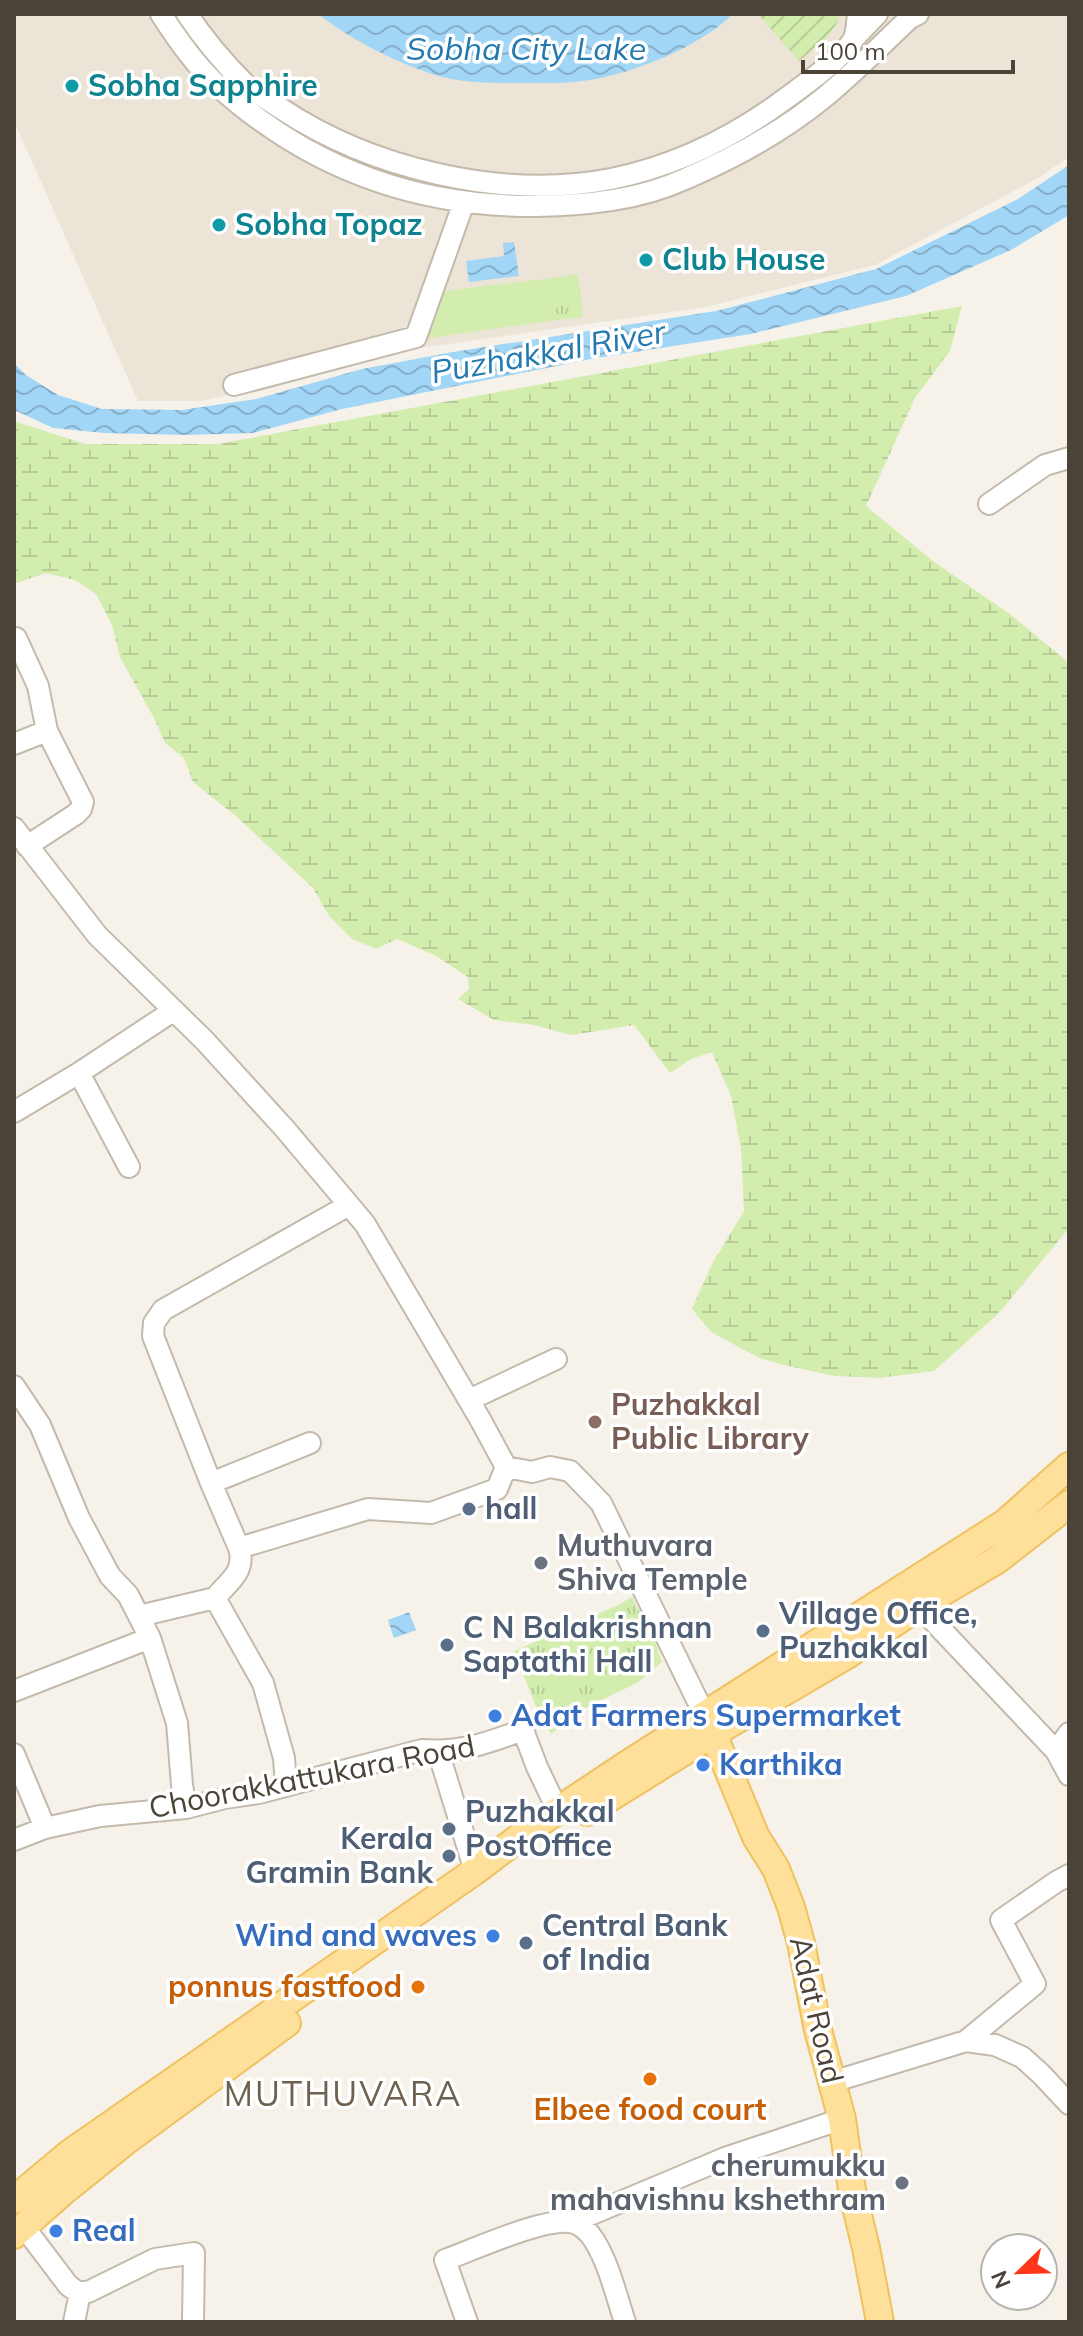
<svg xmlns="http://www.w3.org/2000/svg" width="1083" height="2336" font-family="Mulish,sans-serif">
  <defs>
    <pattern id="grass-tufts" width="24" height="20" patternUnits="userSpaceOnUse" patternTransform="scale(2)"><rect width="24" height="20" fill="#d3edaf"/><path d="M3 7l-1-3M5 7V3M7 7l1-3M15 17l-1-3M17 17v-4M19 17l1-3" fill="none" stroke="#b7cc97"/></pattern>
    <pattern id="wetland-marsh" width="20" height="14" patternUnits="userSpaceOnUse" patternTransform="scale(2)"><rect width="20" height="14" fill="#d3edaf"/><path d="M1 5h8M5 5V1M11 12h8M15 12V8" fill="none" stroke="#b7cc97"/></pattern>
    <pattern id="garden-furrows" width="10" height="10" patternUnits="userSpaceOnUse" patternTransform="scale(2)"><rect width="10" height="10" fill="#d3edaf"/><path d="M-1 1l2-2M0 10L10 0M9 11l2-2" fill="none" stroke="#b7cc97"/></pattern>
    <pattern id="water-waves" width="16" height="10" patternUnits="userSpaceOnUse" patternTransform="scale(2)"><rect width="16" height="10" fill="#a2d6f7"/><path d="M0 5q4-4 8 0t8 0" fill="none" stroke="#86afc9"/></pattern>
  </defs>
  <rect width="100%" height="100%" fill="#f6f2ea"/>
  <path fill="#ebe4d7" d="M 14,14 L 1069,14 L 1069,157 L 1038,178 L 875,265 L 706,307 L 386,353 L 273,385 L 202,401 L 138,401 L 14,121 Z"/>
  <path fill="url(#grass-tufts)" d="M 578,274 L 583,317 L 557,320 L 552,278 Z
    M 632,1597 L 655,1641 L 662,1662 L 637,1683 L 585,1708 L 551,1734 L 539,1714 L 514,1651 L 614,1607 Z"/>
  <path fill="url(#wetland-marsh)" d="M 962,306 L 950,351 L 915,398 L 866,506 L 933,561 L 1011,615 L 1069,663 L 1069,1228 L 999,1313 L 934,1371 L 880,1378 L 835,1376 L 784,1365 L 759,1358 L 711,1332 L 692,1309 L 712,1264 L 744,1211 L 741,1149 L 731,1096 L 712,1052 L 691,1059 L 670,1073 L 634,1025 L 571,1035 L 534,1025 L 494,1020 L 458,999 L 469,989 L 468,977 L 436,956 L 397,939 L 376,949 L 352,939 L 329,916 L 313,888 L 237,817 L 193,782 L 184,758 L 165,743 L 154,718 L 120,657 L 112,625 L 96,594 L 75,580 L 46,573 L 14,584 L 14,421 L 85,444 L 218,444 Z"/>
  <path fill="url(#garden-furrows)" d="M 758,14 L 840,14 C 835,35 815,48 799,61 Z"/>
  <path fill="#d3edaf" d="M 552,278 L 557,320 L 422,339 L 436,292 Z"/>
  <path fill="url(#water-waves)" d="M 318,14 L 733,14 C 699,47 637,72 590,80 C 566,84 540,83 516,83 C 487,83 459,83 432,74 C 391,60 352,40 318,14 Z
    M 1069,165 L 1069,215 L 1011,250 L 906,296 L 751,334 L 596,358 L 342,409 L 253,433 L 185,435 L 105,433 L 53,428 L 14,410 L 14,363 L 26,375 L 58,395 L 102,409 L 182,410 L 256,399 L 362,369 L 453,352 L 716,311 L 876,269 L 1018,199 Z
    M 514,242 L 519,276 L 469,282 L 466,261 L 504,256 L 503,243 Z
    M 409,1612 L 416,1630 L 394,1638 L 388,1620 Z"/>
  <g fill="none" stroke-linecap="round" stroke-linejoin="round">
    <defs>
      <path id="minor" d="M 161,14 C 177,39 195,65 217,85 C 308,168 415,207 537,206 C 588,205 639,200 685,179 C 732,159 781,132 821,100 C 852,75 881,45 910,18 L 918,14
        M 187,14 C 203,38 224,63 245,84 C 255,93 269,100 280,108 C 372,169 502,200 611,179 C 670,167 722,143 771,109 C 789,96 846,57 854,38 C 857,31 857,21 858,14
        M 854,38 L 877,14
        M 234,385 L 416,337 L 464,202
        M 989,504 L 1045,465 L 1069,458
        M 16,638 L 38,686 L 47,731 L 83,802 L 81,809 L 76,814 L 27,846
        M 14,744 L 47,731
        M 14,828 L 97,935 L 205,1041 L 285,1129 L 365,1224 L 480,1419 L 506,1467 L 532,1472 L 550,1467 L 570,1471 L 601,1503 L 704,1714
        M 79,1073 L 129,1167
        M 14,1112 L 79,1073 L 173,1011
        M 14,1386 L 40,1425 L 79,1518 L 110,1576 L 128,1595 L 150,1638 L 177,1723 L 182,1785 L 186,1808
        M 469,1400 L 556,1359
        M 310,1443 L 211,1483 L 239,1548 L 368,1509 L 431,1513 L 497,1489 L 506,1467
        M 211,1483 L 153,1336 L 154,1323 L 163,1310 L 349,1205
        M 239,1548 C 246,1572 229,1581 215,1598 L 263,1683 L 284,1758 L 286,1786
        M 919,1606 L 1056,1751 L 1069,1775
        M 139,1616 L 215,1598
        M 14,1691 L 150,1638
        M 438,1751 L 475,1871
        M 1056,1751 L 1069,1733
        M 14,1754 L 45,1828
        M 14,1840 L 45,1828 L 100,1816 L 186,1808 L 225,1798 L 259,1793 L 422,1750 C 462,1753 487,1743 523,1730 L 537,1767 L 558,1811
        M 966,2041 L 1035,1984 L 1001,1920 L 1056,1882 L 1069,1875
        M 832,2082 L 966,2041 L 995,2045 L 1022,2057 L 1041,2074 L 1069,2104
        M 573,2222 L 725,2158 L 842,2119
        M 24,2227 L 68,2285 L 77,2292 L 88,2292 L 155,2259 L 194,2253 L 193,2322
        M 74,2322 L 80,2293
        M 467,2322 L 445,2260 C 475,2249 540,2219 570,2222 C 580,2223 589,2232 594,2240 C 609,2264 616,2295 625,2322"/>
      <path id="major" d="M 706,1717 L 756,1837 L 776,1869 L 791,1907 L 801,1943 L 818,2030 L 842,2119 L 852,2190 L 866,2248 L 880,2322
        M 587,1812 L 714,1733 L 847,1655 L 919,1606 L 997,1560 L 1069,1504
        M 14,2200 L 70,2153 L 475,1871 L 533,1827 L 626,1765 L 1005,1523 L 1069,1466
        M 14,2235 L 65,2190 L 126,2141 L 287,2023"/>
    </defs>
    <use href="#minor" stroke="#c3baab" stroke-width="24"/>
    <use href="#major" stroke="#efc15f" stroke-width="30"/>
    <use href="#minor" stroke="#fff" stroke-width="20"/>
    <use href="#major" stroke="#ffe09a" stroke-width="26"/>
  </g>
  <g fill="#0f9aa8" stroke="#fff" stroke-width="3">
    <circle cx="72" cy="86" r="8"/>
    <circle cx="219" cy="225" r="8"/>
    <circle cx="646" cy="260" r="8"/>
  </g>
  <circle fill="#8d6e63" stroke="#fff" stroke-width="3" cx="595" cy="1422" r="8"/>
  <g fill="#5c6f8a" stroke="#fff" stroke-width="3">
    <circle cx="469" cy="1509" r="8"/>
    <circle cx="763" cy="1631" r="8"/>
    <circle cx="447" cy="1645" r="8"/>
    <circle cx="449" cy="1829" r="8"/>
    <circle cx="449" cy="1856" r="8"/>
    <circle cx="526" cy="1943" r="8"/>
  </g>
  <g fill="#6b7280" stroke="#fff" stroke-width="3">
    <circle cx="541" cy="1563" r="8"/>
    <circle cx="902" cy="2183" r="8"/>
  </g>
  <g fill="#3f7fe0" stroke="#fff" stroke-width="3">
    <circle cx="495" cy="1716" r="8"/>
    <circle cx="703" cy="1765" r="8"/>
    <circle cx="493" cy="1936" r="8"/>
    <circle cx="56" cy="2231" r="8"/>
  </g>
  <g fill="#e8710a" stroke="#fff" stroke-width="3">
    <circle cx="418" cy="1987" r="8"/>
    <circle cx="650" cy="2079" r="8"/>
  </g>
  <g text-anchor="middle" stroke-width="7" stroke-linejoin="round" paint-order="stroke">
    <g font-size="30" font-weight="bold" fill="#0d838f" stroke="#fff" text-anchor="start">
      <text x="88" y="96">Sobha Sapphire</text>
      <text x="235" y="235">Sobha Topaz</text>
      <text x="662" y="270">Club House</text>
    </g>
    <g font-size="30" font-weight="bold" fill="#785e54" stroke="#fff" text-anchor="start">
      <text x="611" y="1415">Puzhakkal<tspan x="611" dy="34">Public Library</tspan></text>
    </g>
    <g font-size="30" font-weight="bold" fill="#4e5e75" stroke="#fff" text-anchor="start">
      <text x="485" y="1519">hall</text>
      <text x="779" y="1624">Village Office,<tspan x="779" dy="34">Puzhakkal</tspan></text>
      <text x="463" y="1638">C N Balakrishnan<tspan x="463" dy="34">Saptathi Hall</tspan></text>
      <text x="465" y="1822">Puzhakkal<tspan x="465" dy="34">PostOffice</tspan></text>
      <text x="433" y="1849" text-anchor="end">Kerala<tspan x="433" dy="34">Gramin Bank</tspan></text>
      <text x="542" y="1936">Central Bank<tspan x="542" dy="34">of India</tspan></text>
    </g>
    <g font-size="30" font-weight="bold" fill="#5b616d" stroke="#fff" text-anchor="start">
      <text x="557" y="1556">Muthuvara<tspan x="557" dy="34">Shiva Temple</tspan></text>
      <text x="886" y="2176" text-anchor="end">cherumukku<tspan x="886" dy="34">mahavishnu kshethram</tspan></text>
    </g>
    <g font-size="30" font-weight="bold" fill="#366cbe" stroke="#fff" text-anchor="start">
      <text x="511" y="1726">Adat Farmers Supermarket</text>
      <text x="719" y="1775">Karthika</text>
      <text x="477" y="1946" text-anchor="end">Wind and waves</text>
      <text x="72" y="2241">Real</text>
    </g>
    <g font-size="30" fill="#4b4337" stroke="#fff">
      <text transform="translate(312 1777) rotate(-11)" y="10">Choorakkattukara Road</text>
      <text transform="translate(816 2010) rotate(77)" y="10">Adat Road</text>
    </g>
    <g font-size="30" font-weight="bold" fill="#c56008" stroke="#fff" text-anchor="end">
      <text x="402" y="1997">ponnus fastfood</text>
      <text x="650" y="2120" text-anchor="middle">Elbee food court</text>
    </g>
    <g font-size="32" font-style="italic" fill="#2378b0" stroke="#fff">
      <text x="526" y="60">Sobha City Lake</text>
      <text transform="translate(548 352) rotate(-10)" y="11">Puzhakkal River</text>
    </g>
    <g font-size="34" letter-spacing="2" fill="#6f614d" stroke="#fff">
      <text x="343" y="2106">MUTHUVARA</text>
    </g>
  </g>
  <rect width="1083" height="2336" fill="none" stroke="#4b4337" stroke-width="32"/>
  <g transform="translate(1019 2272) rotate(247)"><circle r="38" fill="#ffffff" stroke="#b7b4af" stroke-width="2"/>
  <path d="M0-6L14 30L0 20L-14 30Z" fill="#ff3618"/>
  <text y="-12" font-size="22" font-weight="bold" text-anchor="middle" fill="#4b4337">N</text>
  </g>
  <path d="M803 60v12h210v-12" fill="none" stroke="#4b4337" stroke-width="4"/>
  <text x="815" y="60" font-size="24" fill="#4b4337" stroke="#ffffff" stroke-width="6" paint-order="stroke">100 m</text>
</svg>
